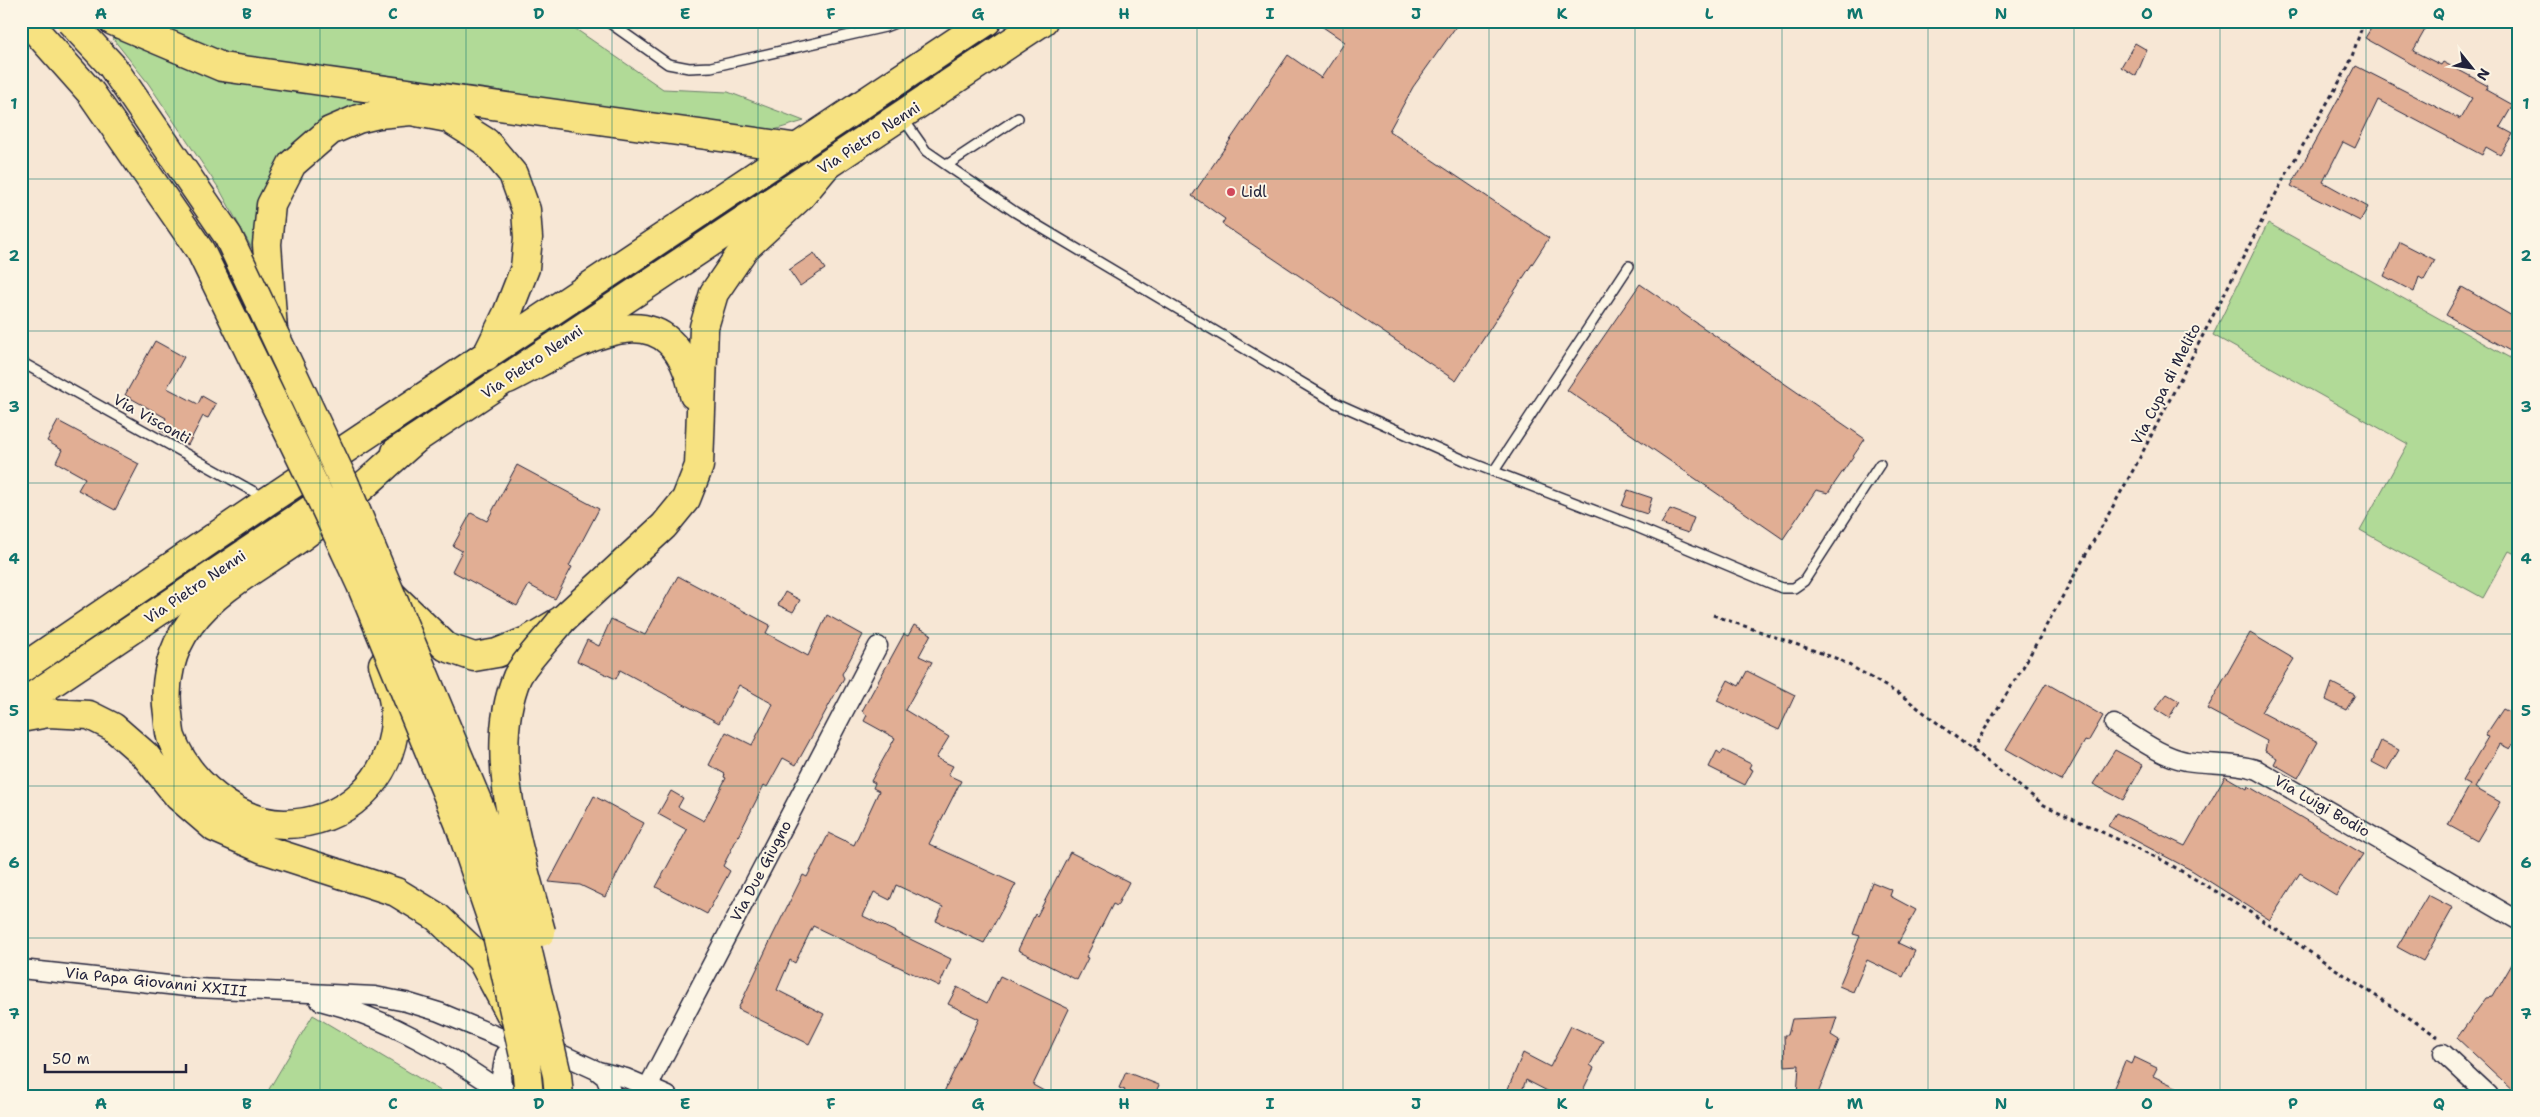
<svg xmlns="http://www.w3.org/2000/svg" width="2540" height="1117" font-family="'Shantell Sans',sans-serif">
  <rect width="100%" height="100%" fill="#f7e7d5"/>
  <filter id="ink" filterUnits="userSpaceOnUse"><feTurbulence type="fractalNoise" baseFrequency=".02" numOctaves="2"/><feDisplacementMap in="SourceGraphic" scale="10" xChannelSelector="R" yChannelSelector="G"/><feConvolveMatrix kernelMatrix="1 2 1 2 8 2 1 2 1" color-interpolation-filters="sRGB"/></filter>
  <g filter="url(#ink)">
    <path fill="#b1da97" stroke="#6a7e69" d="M 99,21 L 564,21 L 663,89 L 728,92 L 804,121 L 774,130 L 743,132 L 398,103 L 325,125 L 256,256 L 220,190 L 148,83 Z
      M 2268,223 L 2519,363 L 2519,556 L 2509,551 L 2483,598 L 2360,530 L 2408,444 L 2213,335 Z
      M 313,1015 L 449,1096 L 265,1096 Z"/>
    <path fill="#e1ae94" stroke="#22223b" d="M 1314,21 L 1460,21 L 1413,87 L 1389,131 L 1549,238 L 1456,381 L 1222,224 L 1225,219 L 1192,196 L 1288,55 L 1321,78 L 1345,42 Z
      M 2388,21 L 2430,21 L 2413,51 L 2441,65 L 2443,62 L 2468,75 L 2488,86 L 2486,90 L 2513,105 L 2500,127 L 2513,134 L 2500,155 L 2486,147 L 2482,155 L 2378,100 L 2355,148 L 2343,142 L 2323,182 L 2368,207 L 2360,221 L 2291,186 L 2356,66 L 2460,119 L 2472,98 L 2365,38 L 2375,22 L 2385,27 Z
      M 2135,43 L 2147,50 L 2136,76 L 2121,67 Z
      M 2400,242 L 2435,260 L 2424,280 L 2419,277 L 2414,292 L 2384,276 Z
      M 814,253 L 825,269 L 800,286 L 789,270 Z
      M 1640,284 L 1865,439 L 1828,493 L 1816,490 L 1783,539 L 1567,390 Z
      M 2462,287 L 2519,320 L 2519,356 L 2446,315 Z
      M 155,341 L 184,357 L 167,388 L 198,404 L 202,396 L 216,404 L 208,418 L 203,416 L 188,445 L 160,430 L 166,418 L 125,395 Z
      M 58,421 L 139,464 L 115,510 L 78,490 L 85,478 L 56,462 L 62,450 L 47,441 Z
      M 517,465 L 599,509 L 569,566 L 572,567 L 555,599 L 529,585 L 517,606 L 452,571 L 462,551 L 453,546 L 471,513 L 487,521 Z
      M 1628,490 L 1652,498 L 1647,514 L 1622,506 Z
      M 1670,509 L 1694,518 L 1688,533 L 1661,524 Z
      M 678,576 L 770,625 L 766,633 L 808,656 L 827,615 L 863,635 L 842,674 L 844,678 L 796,765 L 783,758 L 767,787 L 764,785 L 723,866 L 730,871 L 707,914 L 656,887 L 687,830 L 658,814 L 671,791 L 683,798 L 678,807 L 704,821 L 726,778 L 724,777 L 725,774 L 709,765 L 726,732 L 752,745 L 773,704 L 739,685 L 719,723 L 620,670 L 616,679 L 577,661 L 587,640 L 599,646 L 611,619 L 645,635 Z
      M 785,592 L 800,600 L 793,612 L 778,605 Z
      M 914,625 L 931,634 L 919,656 L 932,662 L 905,710 L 949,737 L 936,758 L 953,766 L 948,775 L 961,781 L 929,844 L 1016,884 L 984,943 L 936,921 L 943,907 L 896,885 L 890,900 L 874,892 L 863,916 L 951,959 L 939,986 L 813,926 L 795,963 L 790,960 L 777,990 L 824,1014 L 809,1044 L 738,1009 L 773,935 L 803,875 L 807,877 L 829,833 L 854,845 L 879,791 L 873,788 L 875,783 L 871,781 L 895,738 L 864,721 L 867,715 L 862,711 L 904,634 L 908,636 Z
      M 2250,633 L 2294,659 L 2261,712 L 2318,742 L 2298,778 L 2274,764 L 2277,758 L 2265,751 L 2267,741 L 2207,709 Z
      M 1747,671 L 1795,695 L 1779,730 L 1717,701 L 1728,680 L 1739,686 Z
      M 2046,683 L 2103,716 L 2088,742 L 2085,741 L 2062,781 L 2006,749 Z
      M 2332,683 L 2355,695 L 2346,710 L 2326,700 Z
      M 2167,694 L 2179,701 L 2169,718 L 2155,709 Z
      M 2503,709 L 2519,717 L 2519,734 L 2510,749 L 2500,744 L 2475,788 L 2500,802 L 2477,841 L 2448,825 L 2470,785 L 2462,781 L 2488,737 L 2485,736 Z
      M 2381,741 L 2399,750 L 2387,770 L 2372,762 Z
      M 1723,750 L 1751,764 L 1749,768 L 1753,770 L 1745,785 L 1709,767 L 1717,751 L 1721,754 Z
      M 2115,750 L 2143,765 L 2123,800 L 2093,784 Z
      M 2225,776 L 2247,789 L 2248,786 L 2363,854 L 2336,895 L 2300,873 L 2270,920 L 2193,871 L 2108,826 L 2116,813 L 2185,846 Z
      M 594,796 L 644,823 L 605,897 L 580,885 L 549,882 Z
      M 1070,852 L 1129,882 L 1117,906 L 1113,904 L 1086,957 L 1088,958 L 1077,980 L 1018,950 L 1035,914 L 1037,916 Z
      M 1872,882 L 1892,890 L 1890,896 L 1916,910 L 1898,943 L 1915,951 L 1903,977 L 1867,960 L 1853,992 L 1839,986 L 1860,936 L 1853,934 Z
      M 2428,895 L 2453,908 L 2423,961 L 2397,947 Z
      M 2519,952 L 2519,1096 L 2457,1038 L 2486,998 L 2493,997 Z
      M 1000,976 L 1069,1009 L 1033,1085 L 1053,1096 L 942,1096 L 979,1019 L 948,1004 L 957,987 L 987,1003 Z
      M 1837,1017 L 1831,1035 L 1839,1040 L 1817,1096 L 1797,1096 L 1799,1065 L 1785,1066 L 1784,1035 L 1788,1035 L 1792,1019 Z
      M 1571,1026 L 1603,1041 L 1590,1065 L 1594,1068 L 1580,1096 L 1557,1096 L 1526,1080 L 1520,1096 L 1505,1096 L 1523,1053 L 1550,1067 Z
      M 2134,1057 L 2157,1068 L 2153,1076 L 2195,1096 L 2121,1096 L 2112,1092 L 2125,1061 L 2131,1064 Z
      M 1126,1072 L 1159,1085 L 1154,1096 L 1122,1096 L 1125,1090 L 1119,1088 Z"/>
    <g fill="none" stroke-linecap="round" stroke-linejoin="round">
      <defs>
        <path id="lane" d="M 607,21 L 668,64 L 689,68 L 711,67 L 885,27 L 900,21
          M 902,117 L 926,151 L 1015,212 L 1336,403 L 1464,460 L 1627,523 L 1782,588 L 1794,588 L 1804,581 L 1880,464
          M 947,165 L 1018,118
          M 21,362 L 265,498
          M 1494,471 L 1629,266"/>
        <path id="street" d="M 2114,724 C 2136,737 2160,756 2186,761 C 2210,765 2235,762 2258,770 L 2519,921
          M 21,969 L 196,988 L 375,996 L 406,1002 L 439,1012 L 516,1044
          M 320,1001 C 390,1018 449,1055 508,1096
          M 2443,1053 L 2489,1096
          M 598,1071 L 626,1078 L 668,1096
          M 510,1096 L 502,1085 L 501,1076 L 505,1055 L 513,1045 L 520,1043 L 537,1043 L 596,1070 L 605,1077 L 613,1096
          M 643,1096 L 878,646"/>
        <path id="primary" d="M 396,452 L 1043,21
          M 21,669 L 269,500 L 987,21
          M 21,704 L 341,489"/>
        <path id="highway" d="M 113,21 L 222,67 L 799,148
          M 273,331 L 267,244 L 271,205 L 292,164 L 330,131 L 358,119 L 379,114 L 411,111 L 448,118 L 486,142 L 513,174 L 526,210 L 528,238 L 525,268 L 507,314 L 486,357
          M 508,379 C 574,346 671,276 694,395
          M 391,594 L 446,647 L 474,657 L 497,653 L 527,641 L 562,620 L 664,526 L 686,499 L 699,466 L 704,327 L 714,293 L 744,249 L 801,196 L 826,166
          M 383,664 C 389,682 396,701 395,721 C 391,781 345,823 285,824 C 237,824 187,781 171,737 C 169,730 169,721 168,714 C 163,683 171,649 190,624 C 220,584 269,562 308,532 C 346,504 380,470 416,439
          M 21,718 L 48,713 L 89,715 L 113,727 L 145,755 L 179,797 L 215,828 L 263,849 L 396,892 L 437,917 L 481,959 L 511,1015"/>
      </defs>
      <use href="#lane" stroke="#22223b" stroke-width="12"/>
      <use href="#street" stroke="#22223b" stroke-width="21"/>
      <use href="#primary" stroke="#22223b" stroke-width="31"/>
      <use href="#highway" stroke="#22223b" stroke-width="31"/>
      <path stroke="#22223b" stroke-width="3" stroke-dasharray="4 4" stroke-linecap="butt" d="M 1713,615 L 1838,659 L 1872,678 L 1905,698 L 2044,805 L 2162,860 L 2233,901 L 2438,1037
        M 1972,750 L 2022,669 L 2136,465 L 2283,180 L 2349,65 L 2364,21"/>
      <use href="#lane" stroke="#fcf5e5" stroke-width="9"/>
      <use href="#street" stroke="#fcf5e5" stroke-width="18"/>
      <use href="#primary" stroke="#f7e281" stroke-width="28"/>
      <use href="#highway" stroke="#f7e281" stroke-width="28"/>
      <defs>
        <path id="highway-bridge" d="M 27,21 L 91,93 L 201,252 L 321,499 L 361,585 L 459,823 L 497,935 L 526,1065 L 529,1096
          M 70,21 L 112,66 L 228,236 L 344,482 L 480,808 L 523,931 L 557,1075 L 559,1096
          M 541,932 C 521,856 485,754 517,677 C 524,662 551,635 562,620"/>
      </defs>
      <use href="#highway-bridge" stroke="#22223b" stroke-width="31" stroke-linecap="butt"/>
      <use href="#highway-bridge" stroke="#f7e281" stroke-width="28"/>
    </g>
  </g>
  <path fill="none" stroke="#0f766e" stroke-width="1" stroke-opacity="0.55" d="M 174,21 L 174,1096M 320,21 L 320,1096M 466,21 L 466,1096M 612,21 L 612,1096M 758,21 L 758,1096M 905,21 L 905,1096M 1051,21 L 1051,1096M 1197,21 L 1197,1096M 1343,21 L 1343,1096M 1489,21 L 1489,1096M 1635,21 L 1635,1096M 1782,21 L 1782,1096M 1928,21 L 1928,1096M 2074,21 L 2074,1096M 2220,21 L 2220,1096M 2366,21 L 2366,1096M 21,179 L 2519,179M 21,331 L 2519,331M 21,483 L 2519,483M 21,634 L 2519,634M 21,786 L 2519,786M 21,938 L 2519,938"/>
  <circle fill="#d1495b" stroke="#fcf5e5" stroke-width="2" cx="1231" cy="192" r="5"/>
  <g text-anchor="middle" stroke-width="4" stroke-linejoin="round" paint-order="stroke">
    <g font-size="15" fill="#22223b" stroke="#fcf5e5">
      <text transform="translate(869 138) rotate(-33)" y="5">Via Pietro Nenni</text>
      <text transform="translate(532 362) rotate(-34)" y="5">Via Pietro Nenni</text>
      <text transform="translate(2166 384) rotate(-63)" y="5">Via Cupa di Melito</text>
      <text transform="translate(152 419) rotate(29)" y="5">Via Visconti</text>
      <text transform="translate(195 587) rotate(-34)" y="5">Via Pietro Nenni</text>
      <text transform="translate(2322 806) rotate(30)" y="5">Via Luigi Bodio</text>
      <text transform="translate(761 871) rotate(-62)" y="5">Via Due Giugno</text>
      <text transform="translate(156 982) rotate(6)" y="5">Via Papa Giovanni XXIII</text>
    </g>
    <g font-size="15" fill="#22223b" stroke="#fcf5e5" text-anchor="start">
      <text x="1241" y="197">Lidl</text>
    </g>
  </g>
  <rect width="2540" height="1117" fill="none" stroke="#fcf5e5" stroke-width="55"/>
  <g transform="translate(2472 68) rotate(120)" stroke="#fcf5e5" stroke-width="4" paint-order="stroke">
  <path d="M0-4L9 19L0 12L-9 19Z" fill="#22223b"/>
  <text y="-8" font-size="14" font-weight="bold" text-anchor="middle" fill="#22223b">N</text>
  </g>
  <path d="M45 1064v8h141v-8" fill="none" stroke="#22223b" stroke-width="2.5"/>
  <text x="52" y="1064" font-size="15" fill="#22223b" stroke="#fcf5e5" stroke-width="4" paint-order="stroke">50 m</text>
  <rect x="28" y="28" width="2484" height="1062" fill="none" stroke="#0f766e" stroke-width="2"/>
  <g font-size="16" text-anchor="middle" font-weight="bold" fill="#0f766e">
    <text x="101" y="19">A</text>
    <text x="247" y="19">B</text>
    <text x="393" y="19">C</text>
    <text x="539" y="19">D</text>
    <text x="685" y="19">E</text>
    <text x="831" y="19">F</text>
    <text x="978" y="19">G</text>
    <text x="1124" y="19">H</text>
    <text x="1270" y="19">I</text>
    <text x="1416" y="19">J</text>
    <text x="1562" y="19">K</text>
    <text x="1709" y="19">L</text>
    <text x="1855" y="19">M</text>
    <text x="2001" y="19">N</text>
    <text x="2147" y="19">O</text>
    <text x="2293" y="19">P</text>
    <text x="2439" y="19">Q</text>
    <text x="14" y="109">1</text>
    <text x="2526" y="109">1</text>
    <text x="14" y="261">2</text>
    <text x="2526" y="261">2</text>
    <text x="14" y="412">3</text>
    <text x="2526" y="412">3</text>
    <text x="14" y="564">4</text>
    <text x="2526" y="564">4</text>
    <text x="14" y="716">5</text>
    <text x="2526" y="716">5</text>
    <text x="14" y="868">6</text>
    <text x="2526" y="868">6</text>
    <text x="14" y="1019">7</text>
    <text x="2526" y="1019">7</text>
    <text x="101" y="1109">A</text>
    <text x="247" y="1109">B</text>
    <text x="393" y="1109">C</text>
    <text x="539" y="1109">D</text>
    <text x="685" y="1109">E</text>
    <text x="831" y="1109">F</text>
    <text x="978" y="1109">G</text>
    <text x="1124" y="1109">H</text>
    <text x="1270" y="1109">I</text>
    <text x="1416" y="1109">J</text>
    <text x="1562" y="1109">K</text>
    <text x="1709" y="1109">L</text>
    <text x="1855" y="1109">M</text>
    <text x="2001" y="1109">N</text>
    <text x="2147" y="1109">O</text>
    <text x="2293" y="1109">P</text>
    <text x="2439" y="1109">Q</text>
  </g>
</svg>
